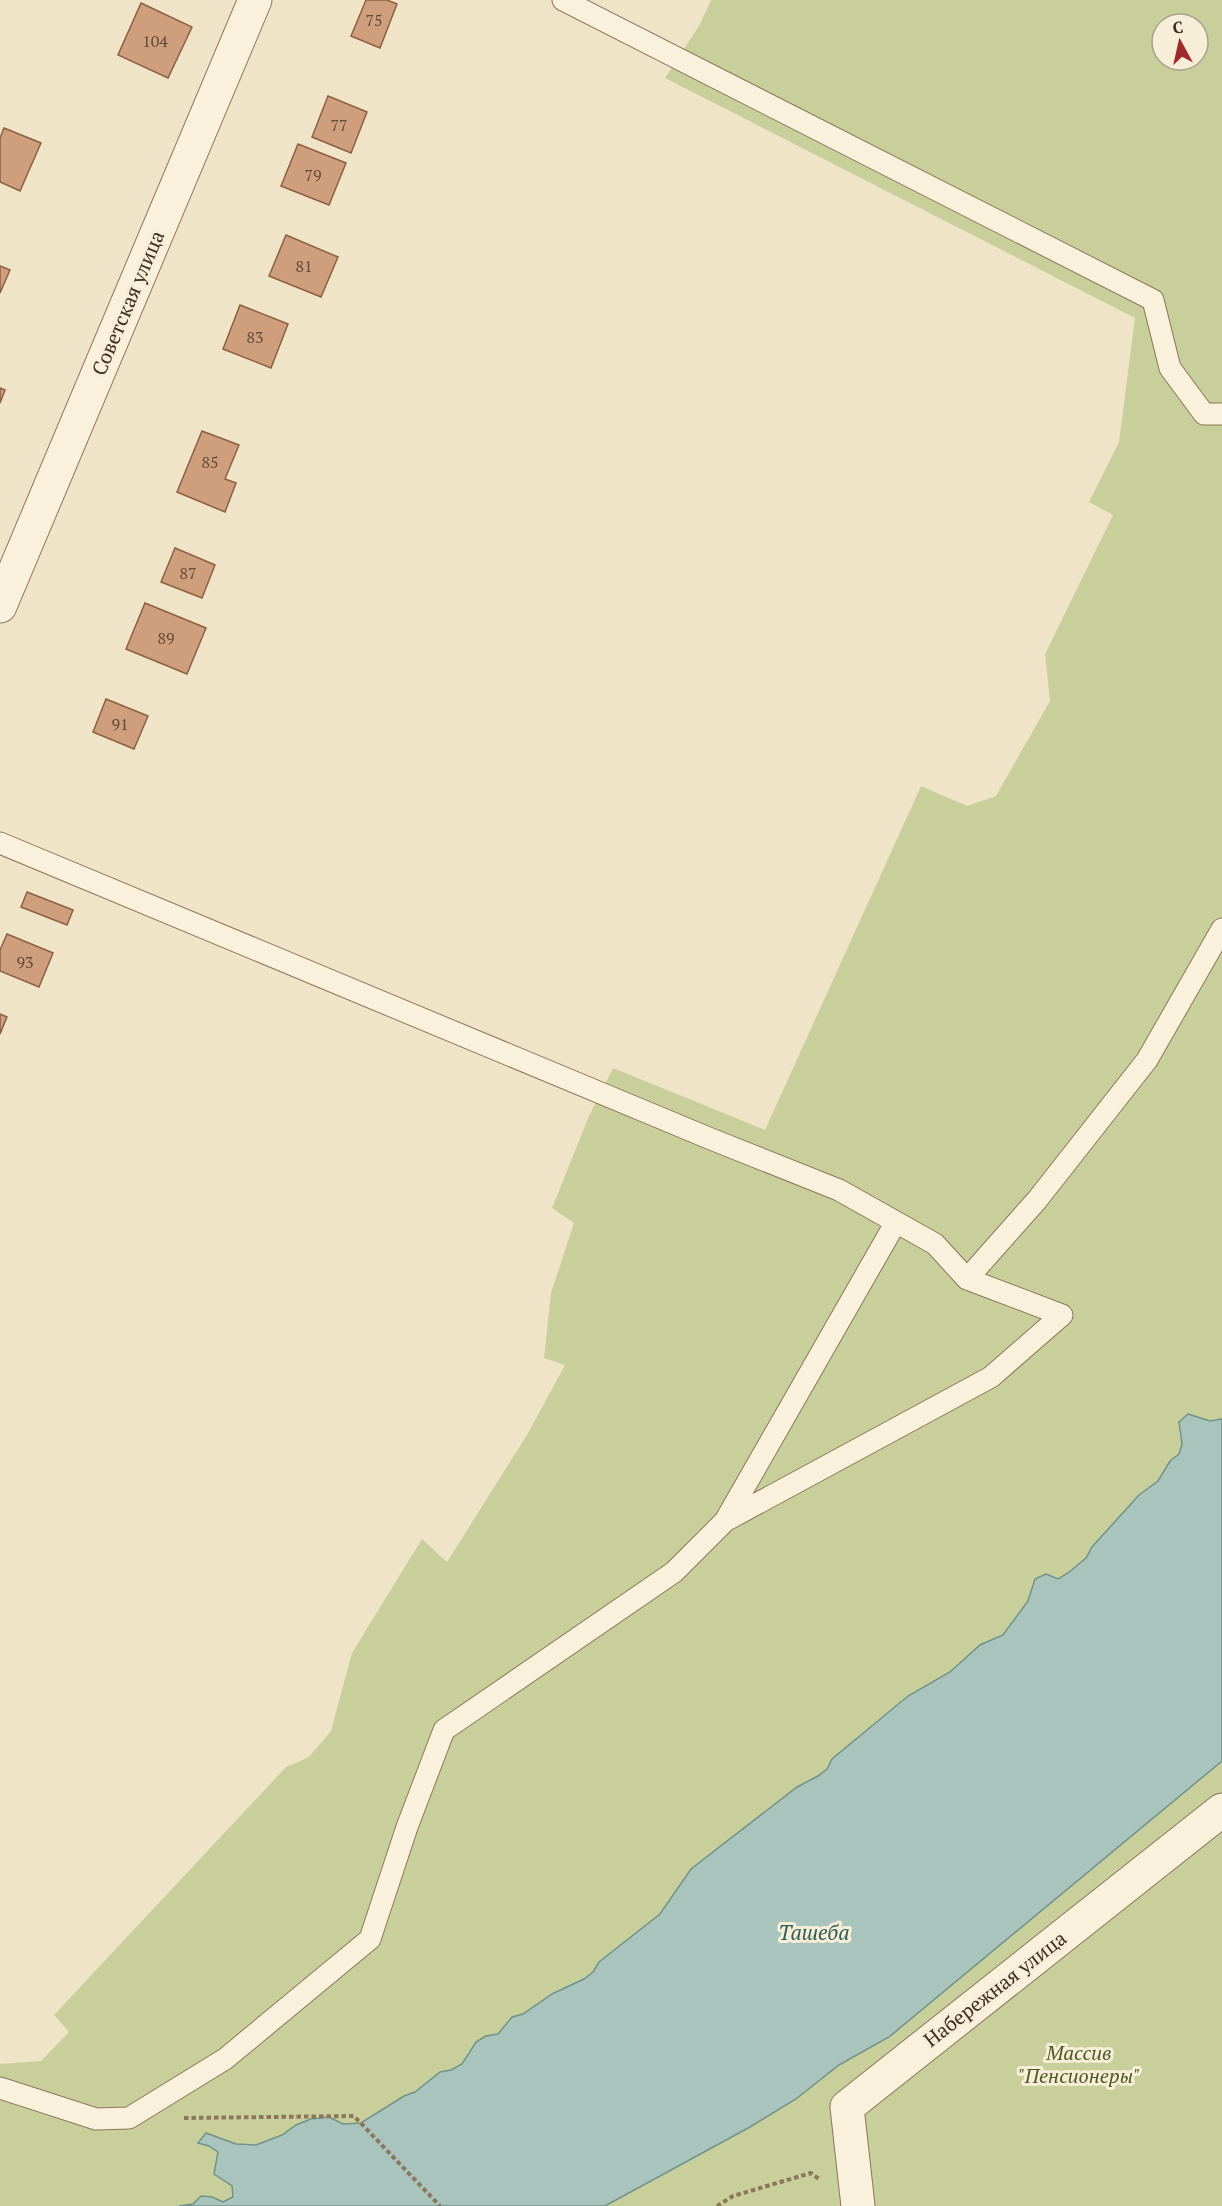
<svg xmlns="http://www.w3.org/2000/svg" width="1222" height="2206" font-family="'PT Serif',serif">
  <rect width="100%" height="100%" fill="#f0e4c8"/>
  <path fill="#c9cf9b" fill-rule="evenodd" d="M 711,0 L 1222,0 L 1222,1419 L 1210,1421 L 1187,1414 L 1179,1433 L 1183,1444 L 1179,1454 L 1170,1461 L 1158,1481 L 1139,1495 L 1092,1547 L 1086,1558 L 1068,1573 L 1057,1579 L 1046,1575 L 1035,1579 L 1028,1601 L 1003,1635 L 980,1645 L 950,1672 L 907,1696 L 832,1759 L 827,1769 L 818,1776 L 797,1787 L 691,1869 L 660,1914 L 599,1962 L 593,1972 L 584,1979 L 552,1994 L 523,2014 L 512,2017 L 498,2034 L 486,2036 L 469,2051 L 462,2064 L 451,2070 L 440,2072 L 415,2092 L 404,2096 L 361,2123 L 343,2124 L 329,2117 L 296,2125 L 282,2135 L 256,2145 L 236,2144 L 205,2133 L 209,2146 L 218,2152 L 214,2174 L 232,2186 L 233,2197 L 223,2202 L 212,2197 L 193,2204 L 179,2206 L 0,2206 L 0,2064 L 41,2061 L 69,2032 L 54,2015 L 286,1767 L 309,1757 L 331,1731 L 352,1653 L 422,1539 L 447,1562 L 527,1435 L 565,1365 L 544,1358 L 551,1293 L 574,1223 L 552,1208 L 589,1116 L 613,1068 L 765,1130 L 921,786 L 967,806 L 996,796 L 1050,701 L 1045,654 L 1113,515 L 1089,502 L 1119,442 L 1135,318 L 665,78 L 699,26 ZM 1162,24 L 1198,24 L 1198,60 L 1162,60 Z
    M 1222,1761 L 1222,2206 L 605,2206 L 750,2127 L 796,2099 L 839,2065 L 889,2037 Z"/>
  <path fill="#a9c4bc" stroke="#6f938a" stroke-width="1.5" d="M 1188,1414 L 1210,1421 L 1222,1419 L 1222,1761 L 889,2037 L 839,2065 L 796,2099 L 750,2127 L 605,2206 L 179,2206 L 193,2204 L 201,2196 L 212,2197 L 223,2202 L 233,2197 L 232,2186 L 214,2174 L 218,2152 L 209,2146 L 198,2143 L 206,2133 L 236,2144 L 256,2145 L 282,2135 L 296,2125 L 311,2119 L 329,2117 L 343,2124 L 361,2123 L 404,2096 L 415,2092 L 440,2072 L 451,2070 L 462,2064 L 476,2042 L 486,2036 L 498,2034 L 512,2017 L 523,2014 L 552,1994 L 584,1979 L 593,1972 L 599,1962 L 660,1914 L 691,1869 L 797,1787 L 818,1776 L 827,1769 L 832,1759 L 908,1696 L 950,1672 L 980,1645 L 1003,1635 L 1028,1601 L 1035,1579 L 1046,1574 L 1058,1579 L 1068,1573 L 1086,1558 L 1092,1547 L 1139,1495 L 1158,1481 L 1170,1461 L 1179,1454 L 1182,1444 L 1179,1422 Z"/>
  <path fill="#cf9f7d" stroke="#8d5f41" stroke-width="1.5" d="M 366,0 L 387,0 L 397,4 L 380,48 L 351,36 Z
    M 141,3 L 192,27 L 168,78 L 118,55 Z
    M 328,96 L 367,112 L 351,153 L 312,137 Z
    M 4,128 L 41,143 L 20,191 L 0,182 L 0,138 Z
    M 298,144 L 346,163 L 329,205 L 281,186 Z
    M 286,235 L 338,257 L 321,297 L 269,276 Z
    M 0,266 L 10,270 L 0,293 Z
    M 240,305 L 288,324 L 271,368 L 223,349 Z
    M 0,388 L 5,390 L 0,403 Z
    M 202,431 L 239,445 L 225,479 L 236,483 L 225,512 L 177,492 Z
    M 175,548 L 215,565 L 202,598 L 161,582 Z
    M 145,603 L 206,628 L 187,674 L 126,649 Z
    M 106,699 L 148,716 L 134,749 L 93,732 Z
    M 27,892 L 73,910 L 67,925 L 21,907 Z
    M 7,934 L 53,953 L 39,987 L 0,971 L 0,950 Z
    M 0,1014 L 7,1017 L 0,1034 Z"/>
  <g fill="none" stroke-linecap="round" stroke-linejoin="round">
    <defs>
      <path id="service" d="M 563,0 L 1153,300 L 1170,368 L 1204,414 L 1222,414
        M 0,843 L 711,1139 L 839,1190 L 935,1244 L 967,1279 L 1037,1200 L 1147,1060 L 1222,929
        M 725,1521 L 896,1222
        M 0,2088 L 96,2119 L 129,2118 L 225,2059 L 370,1939 L 407,1827 L 444,1730 L 674,1572 L 725,1521 L 991,1377 L 1062,1315 L 967,1279"/>
      <path id="minor" d="M 858,2206 L 847,2107 L 1222,1810"/>
      <path id="tertiary" d="M 0,606 L 255,0"/>
    </defs>
    <use href="#service" stroke="#8d765c" stroke-width="23"/>
    <use href="#minor" stroke="#8d765c" stroke-width="35"/>
    <use href="#tertiary" stroke="#8d765c" stroke-width="35"/>
    <path stroke="#8d765c" stroke-width="4" stroke-dasharray="4.5 3" stroke-linecap="butt" d="M 184,2118 L 354,2116 L 440,2206
      M 717,2206 L 733,2196 L 811,2173 L 819,2179"/>
    <use href="#service" stroke="#faf1dc" stroke-width="21"/>
    <use href="#minor" stroke="#faf1dc" stroke-width="33"/>
    <use href="#tertiary" stroke="#faf1dc" stroke-width="33"/>
  </g>
  <g text-anchor="middle" stroke-width="6" stroke-linejoin="round" paint-order="stroke">
    <g font-size="16" fill="#624a37">
      <text x="374" y="26">75</text>
      <text x="155" y="47">104</text>
      <text x="339" y="131">77</text>
      <text x="313" y="181">79</text>
      <text x="304" y="272">81</text>
      <text x="255" y="343">83</text>
      <text x="210" y="468">85</text>
      <text x="188" y="579">87</text>
      <text x="166" y="644">89</text>
      <text x="120" y="730">91</text>
      <text x="25" y="968">93</text>
    </g>
    <g font-size="20" fill="#3d2e20" stroke="#f7eed8">
      <text transform="translate(128 303) rotate(-67)" y="7">Советская улица</text>
      <text transform="translate(995 1989) rotate(-38)" y="7">Набережная улица</text>
    </g>
    <g font-size="20" font-style="italic" fill="#4d5a26" stroke="#f7eed8">
      <text x="1079" y="2060">Массив<tspan x="1079" dy="23">"Пенсионеры"</tspan></text>
    </g>
    <g font-size="21" font-style="italic" fill="#2f5d5a" stroke="#f7eed8">
      <text x="814" y="1940">Ташеба</text>
    </g>
  </g>
  <g transform="translate(1180 42) rotate(352)"><circle r="28" fill="#f7eed8" stroke="#ada18e" stroke-width="1.5"/>
  <path d="M0-4.5L10 22L0 15L-10 22Z" fill="#9e2a2b"/>
  <text y="-9" font-size="16" font-weight="bold" text-anchor="middle" fill="#3d2e20">С</text>
  </g>
</svg>
